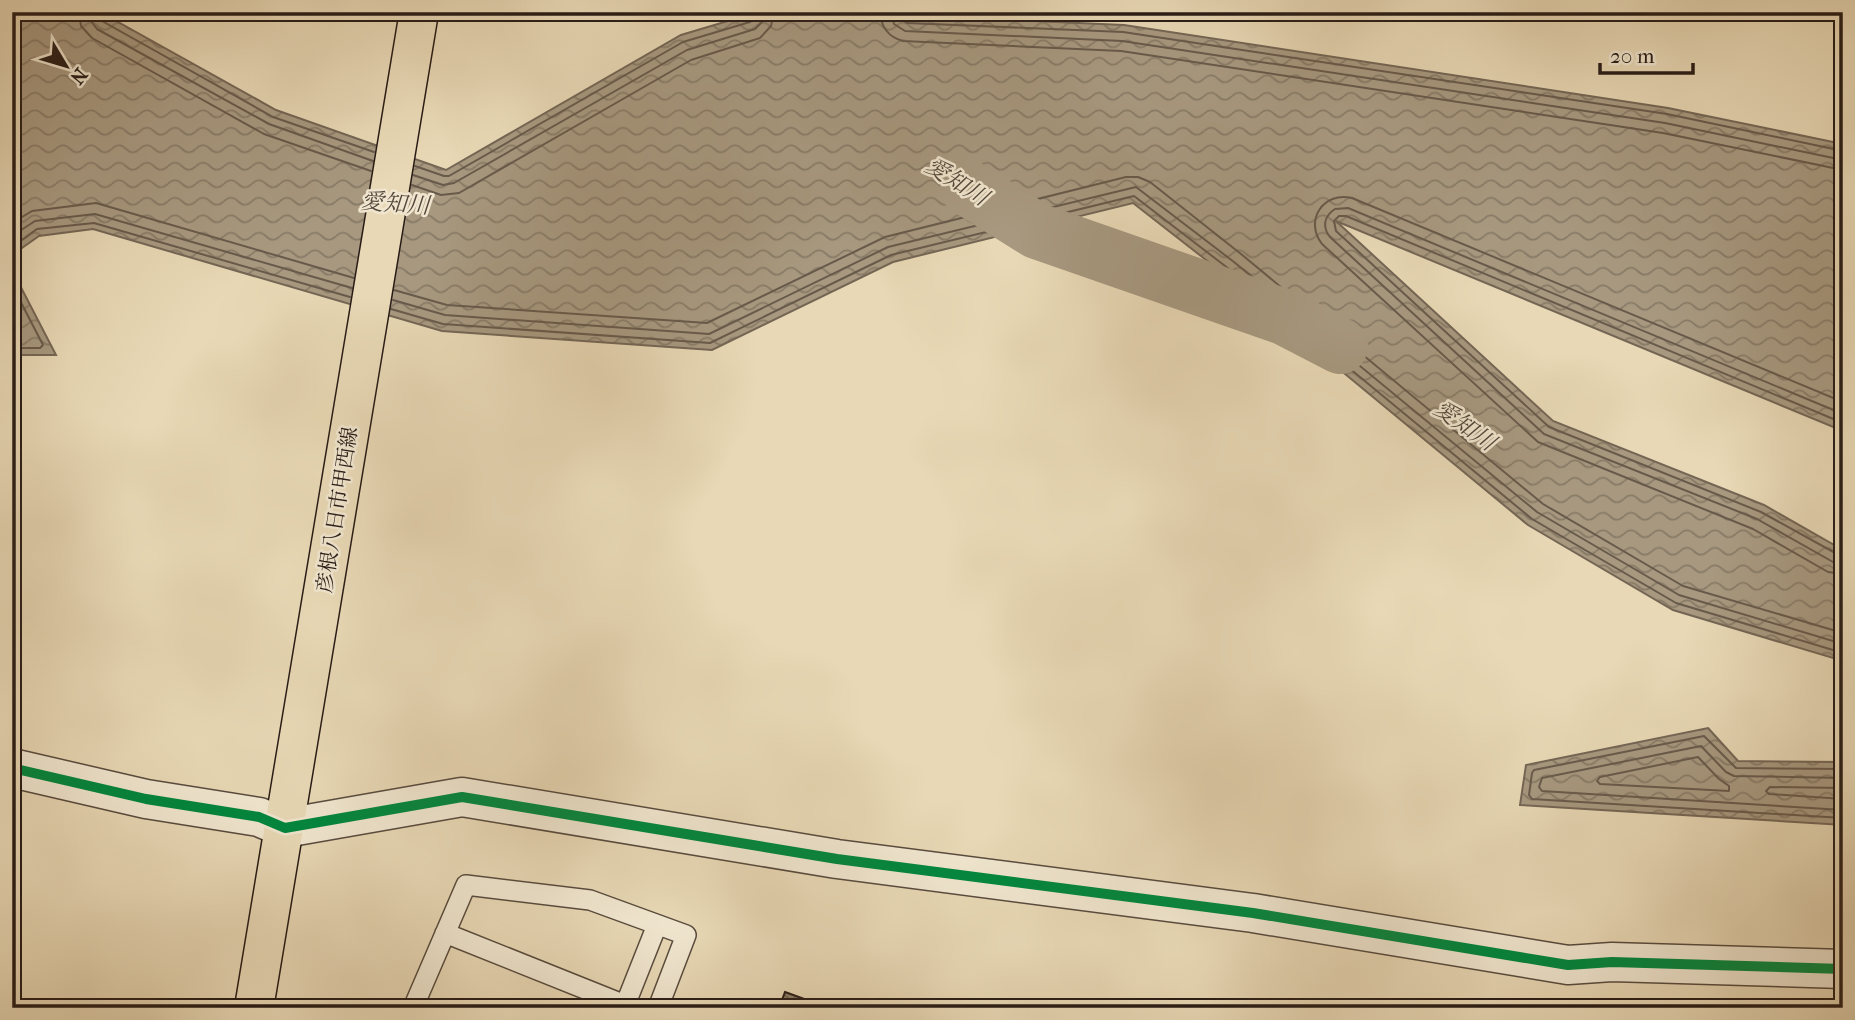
<svg xmlns="http://www.w3.org/2000/svg" width="1855" height="1020" font-family="'IM FELL French Canon','Noto Serif JP',serif">
  <defs>
    <pattern id="water-waves" width="16" height="10" patternUnits="userSpaceOnUse" patternTransform="scale(1.75)"><rect width="16" height="10" fill="#a7987f"/><path d="M0 5q4-4 8 0t8 0" fill="none" stroke="#887b67"/></pattern>
    <pattern id="building-cross-hatch" width="8" height="8" patternUnits="userSpaceOnUse" patternTransform="scale(1.75)"><rect width="8" height="8" fill="#8c7e69"/><path d="M0 0l8 8M0 8l8-8" fill="none" stroke="#726655"/></pattern>
  </defs>
  <rect width="100%" height="100%" fill="#e8d8b5"/>
  <filter id="stains"><feTurbulence type="fractalNoise" baseFrequency=".00286" numOctaves="4"/><feColorMatrix values="0 0 0 0 .2 0 0 0 0 .09 0 0 0 0 .02 0 0 0 .5 -.17"/></filter>
  <radialGradient id="worn" r=".72"><stop offset=".6" stop-color="#630" stop-opacity="0"/><stop offset="1" stop-color="#630" stop-opacity=".3"/></radialGradient>
  <path fill="url(#water-waves)" stroke="#746655" stroke-width="2" d="M 12,12 L 100,12 L 276,110 L 446,170 L 681,35 L 758,12 L 828,12 L 1124,25 L 1668,108 L 1843,144 L 1843,431 L 1336,221 L 1553,421 L 1764,505 L 1843,550 L 1843,661 L 1673,610 L 1528,525 L 1224,274 L 1133,203 L 893,262 L 712,350 L 442,331 L 93,229 L 39,236 L 12,255 Z
    M 12,270 L 56,355 L 12,355 Z
    M 1708,728 L 1738,761 L 1843,762 L 1843,825 L 1520,805 L 1526,765 Z"/>
  <g fill="none" stroke-linecap="round" stroke-linejoin="round">
    <path stroke="#685a4b" stroke-width="2" d="M 79,12 L 81,26 L 92,38 L 264,134 L 371,171
      M 89,12 L 91,21 L 97,29 L 269,124 L 373,161
      M 98,12 L 102,21 L 273,117 L 374,152
      M 880,12 C 881,27 888,37 903,41 L 1121,51 L 1663,133 L 1843,170
      M 891,12 L 894,24 L 905,31 L 1122,41 L 1665,123 L 1843,160
      M 900,12 L 901,19 L 907,23 L 1123,32 L 1667,114 L 1843,151
      M 415,166 L 444,176 L 449,176 L 683,42 L 750,22 L 754,18 L 755,12
      M 413,175 L 443,185 L 454,183 L 687,50 L 755,29 L 762,22 L 763,12
      M 412,185 L 441,195 L 459,193 L 691,60 L 760,38 L 771,26 L 774,12
      M 12,223 L 32,211 L 96,203 L 354,278
      M 12,236 L 35,221 L 95,214 L 352,288
      M 12,247 L 37,229 L 94,223 L 350,297
      M 12,285 L 43,345 L 40,348 L 12,348
      M 394,290 L 447,305 L 707,323 L 885,237 L 1126,177 L 1138,177 L 1150,182 L 1241,254 L 1543,504 L 1683,586 L 1843,633
      M 393,300 L 445,315 L 709,334 L 888,247 L 1136,187 L 1234,262 L 1537,512 L 1679,595 L 1843,644
      M 391,309 L 443,324 L 710,343 L 891,255 L 1134,196 L 1229,269 L 1532,519 L 1676,603 L 1843,653
      M 1843,402 L 1352,198 C 1323,191 1304,221 1322,244 L 1538,442 L 1753,529 L 1828,572 L 1843,574
      M 1843,414 L 1348,208 L 1335,209 C 1324,216 1322,227 1330,237 L 1544,434 L 1757,519 L 1833,562 L 1843,564
      M 1843,423 L 1346,216 L 1339,216 L 1334,221 L 1336,231 L 1549,427 L 1761,512 L 1837,554 L 1843,555
      M 1698,757 L 1719,779 L 1729,786 L 1729,791 L 1600,784 L 1597,781 L 1600,777 Z
      M 1843,769 L 1736,768 L 1704,736 L 1534,770 L 1532,773 L 1529,795 L 1532,799 L 1843,818
      M 1843,778 L 1734,776 L 1726,772 L 1701,746 L 1542,778 L 1539,787 L 1542,791 L 1843,810
      M 1843,788 L 1770,787 L 1766,791 L 1769,794 L 1843,799"/>
    <path stroke="#a7987f" stroke-width="56" d="M 968,188 L 1037,231 L 1284,317 L 1340,346"/>
  </g>
  <path fill="url(#building-cross-hatch)" stroke="#281c17" stroke-width="2" d="M 785,992 L 829,1008 L 779,1008 Z"/>
  <g fill="none" stroke-linecap="round" stroke-linejoin="round">
    <defs>
      <path id="lane" d="M 445,933 L 625,1005
        M 413,1008 L 466,885 L 590,900 L 686,935 L 658,1008
        M 624,1008 L 657,925"/>
      <path id="street" d="M 12,768 L 146,799 L 259,817 L 285,828 L 462,797 L 837,859 L 1253,913 L 1568,965 L 1612,962 L 1843,969"/>
      <path id="primary" d="M 254,1008 L 419,12"/>
    </defs>
    <use href="#lane" stroke="#584b3e" stroke-width="22"/>
    <use href="#street" stroke="#584b3e" stroke-width="41"/>
    <use href="#primary" stroke="#281c17" stroke-width="41"/>
    <use href="#lane" stroke="#f0e6cf" stroke-width="19"/>
    <use href="#street" stroke="#f0e6cf" stroke-width="38"/>
    <use href="#primary" stroke="#e8d8b5" stroke-width="38"/>
    <defs>
      <path id="cycleway" d="M 12,768 L 146,799 L 259,817 L 285,828 L 462,797 L 837,859 L 1253,913 L 1568,965 L 1612,962 L 1843,969"/>
    </defs>
    <use href="#cycleway" stroke="#f0e6cf" stroke-width="15"/>
    <use href="#cycleway" stroke="#00873e" stroke-width="10"/>
  </g>
  <g text-anchor="middle" stroke-width="5" stroke-linejoin="round" paint-order="stroke">
    <g font-size="21" fill="#281c17" stroke="#f0e6cf">
      <text transform="translate(337 510) rotate(-81)" y="7">彦根八日市甲西線</text>
    </g>
    <g font-size="23" font-style="italic" fill="#54473b" stroke="#f0e6cf">
      <text transform="translate(957 181) rotate(32)" y="8">愛知川</text>
      <text transform="translate(395 203) rotate(4)" y="8">愛知川</text>
      <text transform="translate(1465 425) rotate(35)" y="8">愛知川</text>
    </g>
  </g>
  <rect width="1855" height="1020" fill="none" stroke="#e8d8b5" stroke-width="42"/>
  <rect x="14" y="14" width="1827" height="992" fill="none" stroke="#281c17" stroke-width="3.5"/>
  <rect x="21" y="21" width="1813" height="978" fill="none" stroke="#281c17" stroke-width="2"/>
  <g transform="translate(66 66) rotate(128)" stroke="#f0e6cf" stroke-width="5" paint-order="stroke">
  <path d="M0-5L12 26L0 18L-12 26Z" fill="#281c17"/>
  <text y="-10" font-size="19" font-weight="bold" text-anchor="middle" fill="#281c17">N</text>
  </g>
  <path d="M1600 63v10h93v-10" fill="none" stroke="#281c17" stroke-width="3.5"/>
  <text x="1610" y="63" font-size="21" fill="#281c17" stroke="#f0e6cf" stroke-width="5" paint-order="stroke">20 m</text>
  <rect width="100%" height="100%" filter="url(#stains)"/>
  <rect width="100%" height="100%" fill="url(#worn)"/>
</svg>
